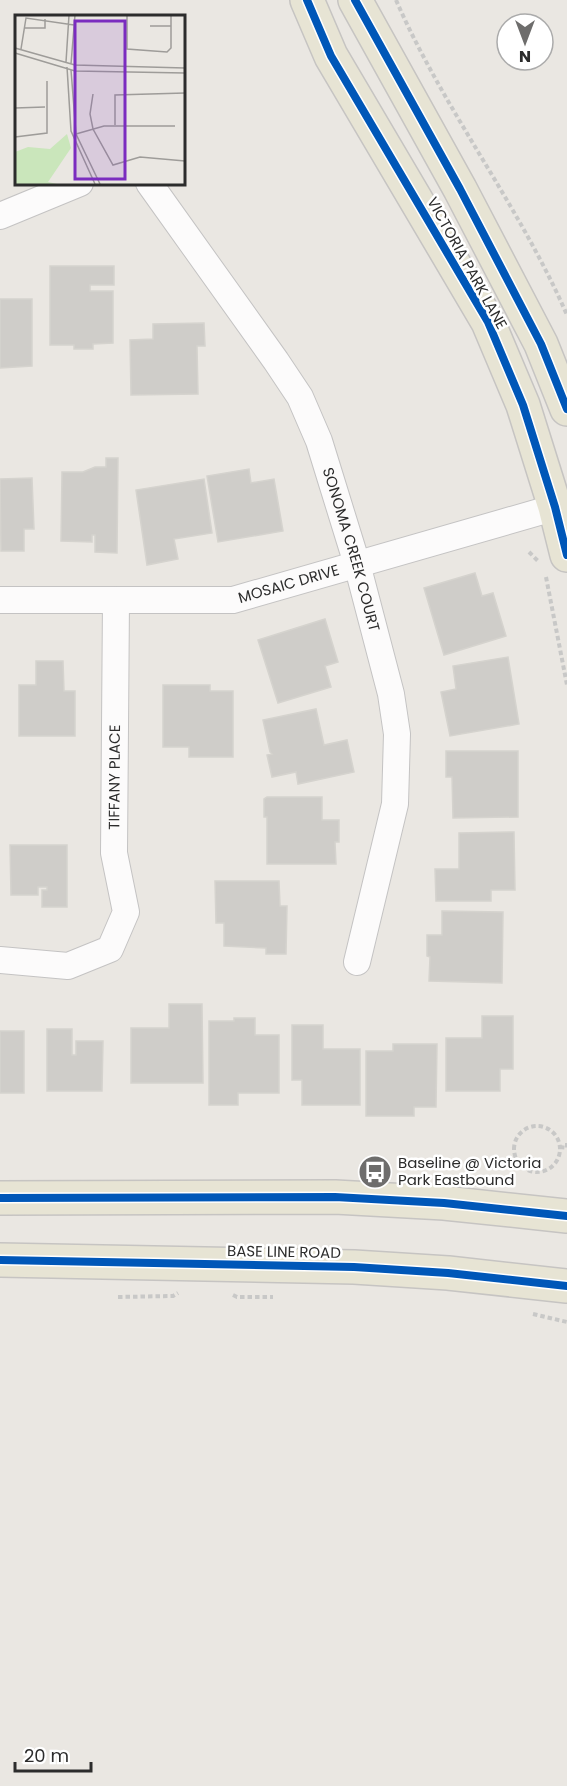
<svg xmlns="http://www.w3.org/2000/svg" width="567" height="1786" font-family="Poppins,sans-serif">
  <rect width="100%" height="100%" fill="#eae7e2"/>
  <path fill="#cfcdc9" stroke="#d5d3ce" stroke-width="1.5" d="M 50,266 L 114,266 L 114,285 L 90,285 L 90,291 L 113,291 L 113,343 L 93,344 L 93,349 L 74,349 L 74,345 L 50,345 Z
    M 0,299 L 32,299 L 32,366 L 0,368 Z
    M 204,323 L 205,346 L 197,346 L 198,394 L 131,395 L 130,340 L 153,339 L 153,324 Z
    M 106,458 L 118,458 L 117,553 L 95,552 L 95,535 L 92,535 L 92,542 L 61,541 L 62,472 L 83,472 L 95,467 L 106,467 Z
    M 249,469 L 251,483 L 274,479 L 283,531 L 218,542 L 207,476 Z
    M 32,478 L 34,529 L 24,529 L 24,551 L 1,551 L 0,479 Z
    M 204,479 L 212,533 L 174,539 L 178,559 L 147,565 L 136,490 Z
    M 475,573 L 482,596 L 493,593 L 506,636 L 444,655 L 424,588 Z
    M 325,619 L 338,662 L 325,666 L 331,687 L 278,703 L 258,640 Z
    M 508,657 L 519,724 L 450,736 L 441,692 L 456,689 L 453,666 Z
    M 36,661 L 63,661 L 64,691 L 75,691 L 75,736 L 19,736 L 19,685 L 36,685 Z
    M 163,685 L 210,685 L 210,691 L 233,691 L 233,757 L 189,757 L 189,747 L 163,747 Z
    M 316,709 L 324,745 L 347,740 L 354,772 L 298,784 L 296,772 L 272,777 L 267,755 L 272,754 L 270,752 L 263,720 Z
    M 446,751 L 518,751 L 518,817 L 453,818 L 452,777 L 446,777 Z
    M 267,797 L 322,797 L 322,820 L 339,820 L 339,842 L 335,842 L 336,864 L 267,864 L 267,817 L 264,817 L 264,799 Z
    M 514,832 L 515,890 L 491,890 L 491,901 L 436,901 L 435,869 L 459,869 L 459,833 Z
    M 10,845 L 67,845 L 67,907 L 42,907 L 42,890 L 47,890 L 47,887 L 38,887 L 38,895 L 11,895 Z
    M 215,881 L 279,881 L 280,906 L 287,906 L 286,954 L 266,954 L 266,948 L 224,946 L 224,923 L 216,923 Z
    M 442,911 L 503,912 L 502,983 L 429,981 L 430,957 L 427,956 L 427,935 L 442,935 Z
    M 169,1004 L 202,1004 L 203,1083 L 131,1083 L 131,1028 L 169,1028 Z
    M 482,1016 L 513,1016 L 513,1069 L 500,1069 L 500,1091 L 446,1091 L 446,1038 L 482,1038 Z
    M 234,1018 L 255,1018 L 255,1035 L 279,1035 L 279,1093 L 238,1093 L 238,1105 L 209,1105 L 209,1021 L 234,1021 Z
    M 292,1025 L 323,1025 L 323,1049 L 360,1049 L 360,1105 L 302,1105 L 302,1080 L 292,1080 Z
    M 47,1029 L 72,1029 L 72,1055 L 76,1055 L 76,1041 L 103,1041 L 102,1091 L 47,1091 Z
    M 0,1031 L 24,1031 L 24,1093 L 0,1093 Z
    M 393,1044 L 437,1044 L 436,1107 L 414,1107 L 414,1116 L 366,1116 L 366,1051 L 393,1051 Z"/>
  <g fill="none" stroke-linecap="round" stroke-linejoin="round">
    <defs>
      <g id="minor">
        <path id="s1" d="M 149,183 L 276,361 L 300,397 L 319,441 L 357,564 L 391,694 L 397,734 L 395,804 L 357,962"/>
        <path d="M 0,216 L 80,183"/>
        <path id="s2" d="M 0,600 L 233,600 L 567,504"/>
        <path id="s3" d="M 0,960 L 68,966 L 110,949 L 126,912 L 114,853 L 116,600"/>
      </g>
      <path id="major" d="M 307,0 L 331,56 L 488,322 L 523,405 L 555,507 L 567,555
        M 355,0 L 460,189 L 541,344 L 567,409
        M 0,1198 L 335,1197 L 444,1203 L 567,1216
        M 0,1260 L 354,1267 L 448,1273 L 567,1286"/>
    </defs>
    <use href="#minor" stroke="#c4c3c3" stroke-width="28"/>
    <use href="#major" stroke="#c6c4c2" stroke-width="36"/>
    <path stroke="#c8c8c7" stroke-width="4" stroke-dasharray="4.5 3" stroke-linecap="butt" d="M 396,0 C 444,110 519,205 567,315
      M 529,552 L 539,562
      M 546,577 L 567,685
      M514 1149a23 23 0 1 1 46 0a23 23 0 1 1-46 0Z
      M 560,1147 L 567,1148 L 567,1143
      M 233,1295 L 237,1297 L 273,1297
      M 118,1297 L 173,1296 L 178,1293
      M 533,1314 L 567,1322"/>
    <use href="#minor" stroke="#fcfbfb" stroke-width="26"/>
    <use href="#major" stroke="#e7e4d4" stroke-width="33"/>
    <defs>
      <path id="cycleway" d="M 307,0 L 331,56 L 488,322 L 523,405 L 555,507 L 567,555
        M 355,0 L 460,189 L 541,344 L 567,409
        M 0,1198 L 335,1197 L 444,1203 L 567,1216
        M 0,1260 L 354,1267 L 448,1273 L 567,1286"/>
    </defs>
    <use href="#cycleway" stroke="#fff" stroke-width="11"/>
    <use href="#cycleway" stroke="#0057b8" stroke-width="8"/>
  </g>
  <defs>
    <symbol id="bus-disc" viewBox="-11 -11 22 22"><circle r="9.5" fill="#6e6d6c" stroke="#fff"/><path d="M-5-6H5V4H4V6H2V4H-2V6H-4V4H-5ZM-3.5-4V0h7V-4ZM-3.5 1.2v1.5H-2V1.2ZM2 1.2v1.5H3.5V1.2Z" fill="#fff"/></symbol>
  </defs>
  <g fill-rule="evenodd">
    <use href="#bus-disc" x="356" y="1153" width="38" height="38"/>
  </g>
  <g text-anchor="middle" stroke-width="5" stroke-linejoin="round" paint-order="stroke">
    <g font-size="15" fill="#2c2c2c" stroke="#fff">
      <text transform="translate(467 263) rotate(61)" y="5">VICTORIA PARK LANE</text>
      <text dy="5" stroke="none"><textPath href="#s1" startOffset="423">SONOMA CREEK COURT</textPath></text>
      <text dy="5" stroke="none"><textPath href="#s2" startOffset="291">MOSAIC DRIVE</textPath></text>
      <text dy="5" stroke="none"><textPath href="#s3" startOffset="290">TIFFANY PLACE</textPath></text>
      <text transform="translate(284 1252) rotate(1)" y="5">BASE LINE ROAD</text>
    </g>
    <g font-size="15" fill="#2c2c2c" stroke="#fff" text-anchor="start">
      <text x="398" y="1168">Baseline @ Victoria<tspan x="398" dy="17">Park Eastbound</tspan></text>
    </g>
  </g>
  <g transform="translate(15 15)">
    <rect width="170" height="170" fill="#eae7e2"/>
    <path d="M 52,119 L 56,133 L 33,167 L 42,169 L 0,169 L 0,137 L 13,132 L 35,134 Z" fill="#cae6bb"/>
    <path fill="none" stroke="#9e9c99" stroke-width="1.5" d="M 112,0 L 112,34 L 152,37 L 156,33 L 156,0M 135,11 L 156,11M 9,13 L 30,13 L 30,4M 0,33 L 60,50 L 170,53M 6,34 L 11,3 L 59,10M 0,38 L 60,56 L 170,58M 51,47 L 54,0M 56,49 L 60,0M 52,52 L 56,116 L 80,169M 56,55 L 61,119 L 85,169M 78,79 L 75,99 L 78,114 L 98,150 L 125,142 L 170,146M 0,93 L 30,92M 100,110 L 100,80 L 170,78M 61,119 L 89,111 L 160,111M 0,122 L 32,118 L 32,66"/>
    <path fill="#7b2cbf" fill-opacity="0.15" stroke="#7b2cbf" stroke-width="3" d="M 60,6 L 110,6 L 110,164 L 60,164 Z"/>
    <rect width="170" height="170" fill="none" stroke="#2c2c2c" stroke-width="3"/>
  </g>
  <g transform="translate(525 42) rotate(180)"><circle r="28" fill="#ffffff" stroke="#ababab" stroke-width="1.5"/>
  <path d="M0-4.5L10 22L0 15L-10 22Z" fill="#6e6d6c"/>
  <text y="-9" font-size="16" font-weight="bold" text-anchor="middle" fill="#2c2c2c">N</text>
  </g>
  <path d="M15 1762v9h76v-9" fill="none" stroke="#2c2c2c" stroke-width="3"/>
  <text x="24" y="1762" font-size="18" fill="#2c2c2c" stroke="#ffffff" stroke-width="4.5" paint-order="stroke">20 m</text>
</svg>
